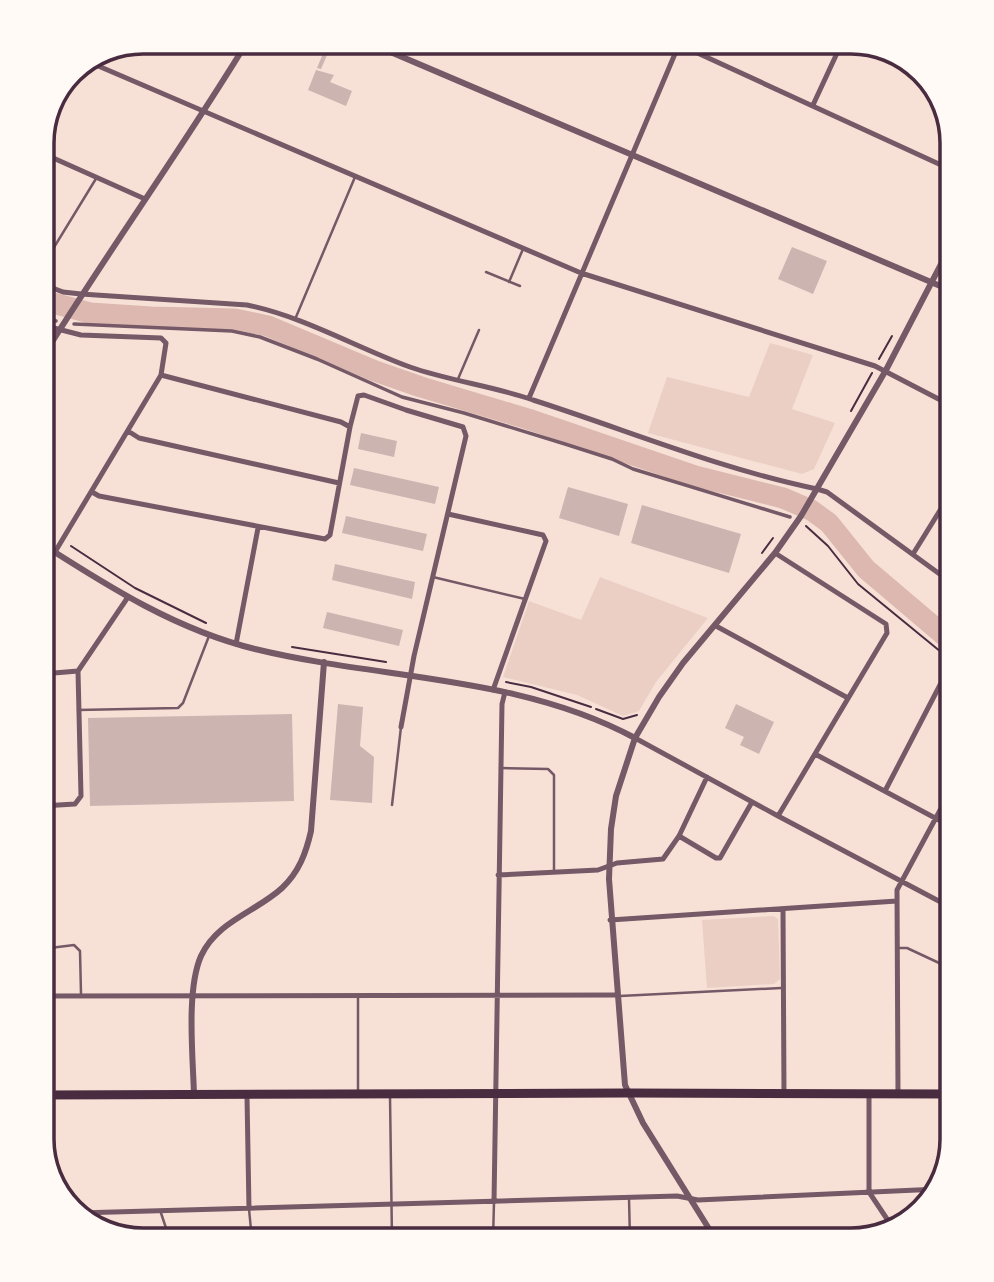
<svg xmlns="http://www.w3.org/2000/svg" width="994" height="1282" font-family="Lato,sans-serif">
  <rect width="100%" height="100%" fill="#f7e1d7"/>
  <path fill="#ebcfc5" d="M 770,343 L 813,355 L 792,409 L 835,423 L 814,469 L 802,474 L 648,433 L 667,377 L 749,397 Z
    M 600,577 L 708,618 L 656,682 L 639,711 L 623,716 L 577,695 L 503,677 L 529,601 L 581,620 Z
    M 773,916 L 778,919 L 780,979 L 774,984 L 707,988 L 702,920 Z"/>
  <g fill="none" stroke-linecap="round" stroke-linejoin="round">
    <path stroke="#dcb8b0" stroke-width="21" d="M 42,300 L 90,313 L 151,317 L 235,319 L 268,326 L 375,371 L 421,387 L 528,419 L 695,476 L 783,498 L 811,510 L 829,523 L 866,569 L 952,642"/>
  </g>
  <path fill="#ccb4b1" d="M 324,51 L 328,53 L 321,69 L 317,68 Z
    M 316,70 L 334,75 L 330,82 L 352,91 L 346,106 L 308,90 Z
    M 792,247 L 827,261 L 813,294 L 778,279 Z
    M 361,433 L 397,441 L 394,457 L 358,449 Z
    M 354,468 L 439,487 L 435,504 L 350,485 Z
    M 568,487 L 628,504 L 619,536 L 559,518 Z
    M 642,505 L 741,534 L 729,573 L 631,543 Z
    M 346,516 L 427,534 L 423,551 L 342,533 Z
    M 335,564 L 415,582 L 412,599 L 332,580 Z
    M 327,612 L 403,630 L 399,646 L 323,628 Z
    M 338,704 L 363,707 L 360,746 L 374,757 L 372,803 L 330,800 Z
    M 736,704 L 774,722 L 759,754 L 740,745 L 744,737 L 725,728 Z
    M 292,714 L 294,801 L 90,806 L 88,718 Z"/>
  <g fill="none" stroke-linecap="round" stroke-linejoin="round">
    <path stroke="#4a2c40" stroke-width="2" d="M 879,359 L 892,336
      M 42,374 L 47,367
      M 851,411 L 872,373
      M 806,526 L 828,546 L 858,584 L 952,661
      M 42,528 L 54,536
      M 71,546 L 135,588 L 206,623
      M 762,553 L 773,538
      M 292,647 L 386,662
      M 506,682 L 531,687 L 591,707
      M 596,709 L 623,719 L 637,715"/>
    <path stroke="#755966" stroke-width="2.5" d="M 42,267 L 97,177
      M 486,272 L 520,286
      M 509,282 L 523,249
      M 296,317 L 355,177
      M 458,379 L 479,330
      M 433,577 L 525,599
      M 78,710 L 178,708 L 183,703 L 209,636
      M 500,768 L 548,769 L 554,775 L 554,872
      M 392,805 L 401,727
      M 899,948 L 907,948 L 952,969
      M 42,949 L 74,945 L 80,951 L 81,994
      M 358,996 L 358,1090
      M 620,996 L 781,988
      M 390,1096 L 392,1240
      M 629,1198 L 630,1240
      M 249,1209 L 252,1240
      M 93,1213 L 96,1228
      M 161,1213 L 170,1240
      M 493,1240 L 494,1202"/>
    <path stroke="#755966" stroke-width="3.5" d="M 42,316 L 56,321
      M 74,324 L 232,331 L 260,337 L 317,359 L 402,397 L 464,413 L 565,444 L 612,459 L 633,469 L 790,517"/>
    <path stroke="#755966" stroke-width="5" d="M 680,45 L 952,170
      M 89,62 L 581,273 L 875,366 L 952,406
      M 813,105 L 838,51 L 839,42
      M 42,153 L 145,199
      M 42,284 L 63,292 L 81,294 L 247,305 C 305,317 355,347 410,367 C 450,381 493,386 533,400 C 627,430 720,469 817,489 L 827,492 L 952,583
      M 42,325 L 81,335 L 161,338 L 166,343 L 161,375 L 55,552
      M 161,375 L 341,422 L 350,427
      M 529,398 L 680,42
      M 128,431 L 139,438 L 339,483
      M 92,492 L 99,496 L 325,539 L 330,535 L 350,427 L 358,396 L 364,395 L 406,410 L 463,427 L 466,436 L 414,656 L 401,727
      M 448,514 L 543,535 L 546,541 L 493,690
      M 913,554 L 952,491
      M 716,626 L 848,698
      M 236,644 L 258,528
      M 42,674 L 78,671 L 128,597
      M 635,738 L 778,816 L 887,633 L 886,624 L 775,553
      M 815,754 L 952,827
      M 885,791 L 941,683 L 946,677 L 952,676
      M 42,806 L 75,804 L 81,796 L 78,671
      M 778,816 L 952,908
      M 679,836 L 716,858 L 720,858 L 752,802
      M 498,875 L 598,870 L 617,863 L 663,859 L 679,836 L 707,777
      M 783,909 L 784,1094
      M 610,920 L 897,901
      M 42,996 L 616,995
      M 869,1094 L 869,1192 L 893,1228
      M 898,1094 L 897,890 L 952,788
      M 247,1096 L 249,1209
      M 494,1202 L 502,704 L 505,692
      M 78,1213 L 677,1196 L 698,1200 L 939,1189"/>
    <path stroke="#755966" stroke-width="6" d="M 367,42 L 952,291
      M 42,358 C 108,251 182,149 247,42
      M 42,544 C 109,587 177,630 255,649 C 382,680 518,675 635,738
      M 194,1095 C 193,1057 186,990 201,956 C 217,921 256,912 282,888 C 299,872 306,853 311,831 L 324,662
      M 716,1240 L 643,1123 L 625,1085 L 609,879 L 611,829 L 616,796 L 635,738 L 659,697 L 683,663 L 775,553 L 801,516 L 886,370 L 952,243"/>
    <path stroke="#4a2c40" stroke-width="9" d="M 42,1095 L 627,1093 L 952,1094"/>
  </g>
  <path d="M0 0H994V1282H0ZM143 54H851A89 89 0 0 1 940 143V1139A89 89 0 0 1 851 1228H143A89 89 0 0 1 54 1139V143A89 89 0 0 1 143 54Z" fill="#fffaf5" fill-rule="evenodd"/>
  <path fill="none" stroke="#4a2c40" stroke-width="3.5" d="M143 54H851A89 89 0 0 1 940 143V1139A89 89 0 0 1 851 1228H143A89 89 0 0 1 54 1139V143A89 89 0 0 1 143 54Z"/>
</svg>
